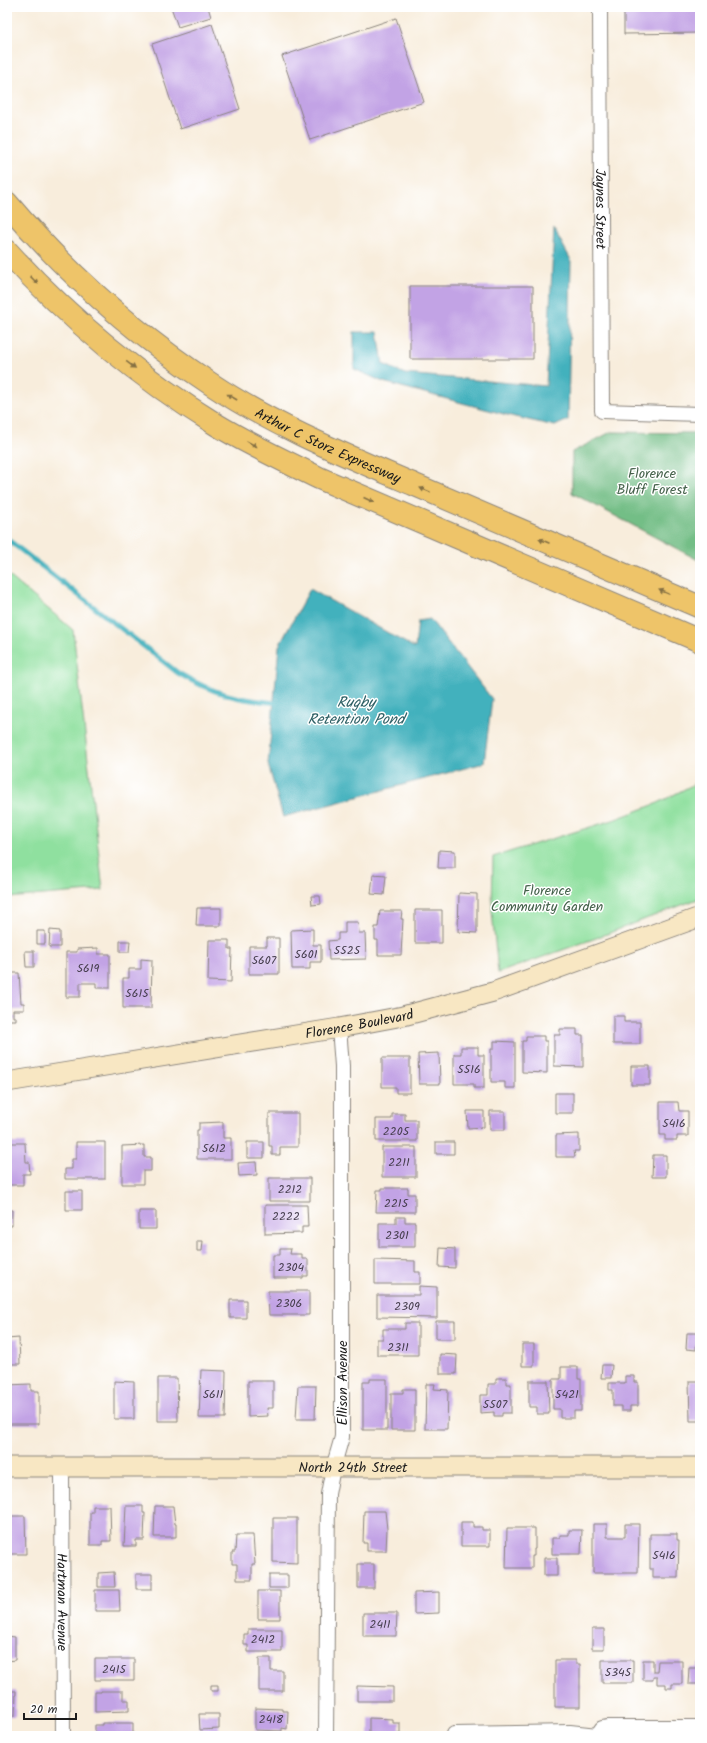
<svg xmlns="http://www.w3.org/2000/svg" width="707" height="1743" font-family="Kalam,sans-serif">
  <rect width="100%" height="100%" fill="#fff"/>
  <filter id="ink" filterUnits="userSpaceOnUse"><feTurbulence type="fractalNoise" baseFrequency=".025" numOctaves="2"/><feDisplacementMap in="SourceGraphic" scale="8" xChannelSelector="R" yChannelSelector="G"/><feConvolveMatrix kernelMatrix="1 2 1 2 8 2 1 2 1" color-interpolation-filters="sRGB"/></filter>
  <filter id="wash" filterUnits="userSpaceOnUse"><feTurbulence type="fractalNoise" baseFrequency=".012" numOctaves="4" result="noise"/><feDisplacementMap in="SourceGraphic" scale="16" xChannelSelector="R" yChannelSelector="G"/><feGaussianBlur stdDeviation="0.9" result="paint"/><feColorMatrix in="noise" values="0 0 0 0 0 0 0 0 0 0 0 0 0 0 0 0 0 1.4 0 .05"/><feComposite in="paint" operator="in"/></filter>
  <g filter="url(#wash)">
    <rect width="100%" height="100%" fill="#f8eddc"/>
    <path fill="#8fe09f" stroke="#567e5e" d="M 7,574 L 73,630 L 103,890 L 7,898 Z
      M 700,781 L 700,898 L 599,937 L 498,973 L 492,911 L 493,857 L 613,820 L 658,803 Z"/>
    <path fill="#73be86" stroke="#486d51" d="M 611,432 L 700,433 L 700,561 L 572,493 L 572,452 Z"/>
    <path fill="#42b1bd" stroke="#2f666c" d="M 554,229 L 571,260 L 568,420 L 555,426 L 515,417 L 383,382 L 354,369 L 354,332 L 378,332 L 383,364 L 405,374 L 546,386 Z
      M 310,589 L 415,648 L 418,621 L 430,619 L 492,699 L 484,763 L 283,817 L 268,764 L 279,646 Z"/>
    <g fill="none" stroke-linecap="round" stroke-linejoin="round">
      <path stroke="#42b1bd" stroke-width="5" d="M 7,539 L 178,673 C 214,694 238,700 279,703"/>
    </g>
    <g id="blocks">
      <path fill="#c2a3e5" d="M 171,7 L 208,7 L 211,17 L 178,27 Z
        M 624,7 L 700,7 L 700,33 L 624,34 Z
        M 396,18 L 424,102 L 310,140 L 282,56 Z
        M 212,24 L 240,109 L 180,129 L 152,44 Z
        M 410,286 L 533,286 L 533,359 L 410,359 Z
        M 439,850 L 455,851 L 455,868 L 438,868 Z
        M 373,875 L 386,876 L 384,895 L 371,894 Z
        M 459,893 L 477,894 L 477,933 L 458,932 Z
        M 311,896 L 320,896 L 321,904 L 312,905 Z
        M 197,908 L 221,908 L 221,926 L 196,926 Z
        M 415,910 L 442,910 L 442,943 L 415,943 Z
        M 380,911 L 402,911 L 401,919 L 403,919 L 401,955 L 378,955 L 378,940 L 375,940 L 375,927 L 378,927 Z
        M 345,922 L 358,922 L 359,933 L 365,933 L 366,959 L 329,960 L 328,941 L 338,940 L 338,933 L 345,933 Z
        M 313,929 L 313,945 L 321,945 L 321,962 L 310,962 L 310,969 L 292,969 L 291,930 Z
        M 50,930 L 60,931 L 60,947 L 49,947 Z
        M 37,931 L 45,931 L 45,944 L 37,944 Z
        M 267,938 L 279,938 L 279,974 L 249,974 L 249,946 L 267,946 Z
        M 209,940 L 229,940 L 229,949 L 232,949 L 231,982 L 208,981 Z
        M 120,941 L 130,941 L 129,952 L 120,952 Z
        M 98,948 L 98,954 L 110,954 L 110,988 L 96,988 L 96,983 L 80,983 L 80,997 L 66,997 L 66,952 L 77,952 L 77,949 Z
        M 25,951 L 34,951 L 34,967 L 26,967 Z
        M 141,959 L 152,960 L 151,1008 L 123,1008 L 123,978 L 129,978 L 129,969 L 141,969 Z
        M 7,973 L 19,973 L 21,1003 L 24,1003 L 24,1010 L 13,1010 L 13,1017 L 16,1017 L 16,1020 L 7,1020 Z
        M 613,1016 L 624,1016 L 624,1022 L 640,1022 L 640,1044 L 613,1044 Z
        M 560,1029 L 577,1029 L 577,1035 L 583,1035 L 583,1067 L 554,1066 L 554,1035 L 560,1035 Z
        M 526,1036 L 544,1036 L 544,1041 L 547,1041 L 547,1073 L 522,1072 L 522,1041 L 526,1041 Z
        M 494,1041 L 515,1042 L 515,1088 L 505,1088 L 505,1082 L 491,1082 L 491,1049 L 494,1049 Z
        M 461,1047 L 478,1047 L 478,1055 L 484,1055 L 484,1088 L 474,1088 L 474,1084 L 454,1084 L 454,1054 L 461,1054 Z
        M 439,1053 L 440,1084 L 419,1084 L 418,1054 Z
        M 382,1058 L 410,1058 L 410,1093 L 396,1093 L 396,1087 L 382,1087 Z
        M 631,1066 L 650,1066 L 650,1085 L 631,1085 Z
        M 555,1093 L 573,1093 L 573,1113 L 555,1113 Z
        M 660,1102 L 678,1102 L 679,1111 L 688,1111 L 688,1136 L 677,1136 L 677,1140 L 665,1140 L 665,1135 L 660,1135 Z
        M 467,1111 L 484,1111 L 484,1127 L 468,1128 Z
        M 490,1111 L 505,1111 L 505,1130 L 490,1130 Z
        M 269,1113 L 298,1113 L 298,1147 L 280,1147 L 280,1155 L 272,1155 L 272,1146 L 269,1146 Z
        M 392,1114 L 405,1114 L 405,1120 L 417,1120 L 417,1141 L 376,1141 L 376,1119 L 392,1119 Z
        M 223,1122 L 223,1138 L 231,1138 L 231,1159 L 197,1159 L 197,1130 L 199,1130 L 199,1123 Z
        M 579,1134 L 579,1151 L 574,1151 L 575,1157 L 556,1157 L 556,1135 Z
        M 76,1142 L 105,1142 L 105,1179 L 65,1179 L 65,1169 L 72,1169 L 72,1159 L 76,1159 Z
        M 247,1142 L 264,1142 L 264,1158 L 247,1158 Z
        M 436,1142 L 454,1142 L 454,1154 L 436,1154 Z
        M 7,1143 L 25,1143 L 26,1162 L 29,1162 L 30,1174 L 23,1174 L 23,1185 L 7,1185 Z
        M 144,1145 L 144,1157 L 151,1157 L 151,1171 L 143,1171 L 143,1184 L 122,1184 L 122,1146 Z
        M 382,1147 L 416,1147 L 416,1177 L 382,1177 Z
        M 653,1155 L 666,1155 L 666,1177 L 652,1177 Z
        M 256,1162 L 257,1175 L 239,1176 L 238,1163 Z
        M 269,1178 L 310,1178 L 310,1201 L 269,1201 Z
        M 382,1188 L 408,1188 L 408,1194 L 415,1194 L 415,1212 L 376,1212 L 377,1190 L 382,1190 Z
        M 66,1191 L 82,1191 L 82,1210 L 66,1210 Z
        M 265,1205 L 307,1205 L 308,1227 L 302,1227 L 302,1233 L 265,1234 Z
        M 7,1210 L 12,1210 L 12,1226 L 7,1226 Z
        M 139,1211 L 156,1211 L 156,1229 L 139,1229 Z
        M 396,1217 L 405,1217 L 405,1222 L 415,1222 L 415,1247 L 379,1247 L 379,1223 L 396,1223 Z
        M 197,1241 L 203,1241 L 202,1251 L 197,1251 Z
        M 440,1248 L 455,1249 L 455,1268 L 439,1267 Z
        M 280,1249 L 291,1249 L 290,1254 L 302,1254 L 302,1259 L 308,1259 L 308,1276 L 303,1276 L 303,1278 L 273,1278 L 273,1255 L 280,1255 Z
        M 375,1260 L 415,1261 L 415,1272 L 420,1272 L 420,1284 L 375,1284 Z
        M 419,1286 L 437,1287 L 437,1318 L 377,1317 L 377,1295 L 419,1295 Z
        M 268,1291 L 309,1291 L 309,1315 L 269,1315 Z
        M 230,1300 L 246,1300 L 246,1318 L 230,1318 Z
        M 436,1321 L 455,1321 L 455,1339 L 436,1339 Z
        M 405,1323 L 418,1323 L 418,1355 L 377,1355 L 377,1339 L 383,1339 L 383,1329 L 405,1329 Z
        M 687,1333 L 697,1333 L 696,1350 L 686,1349 Z
        M 19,1338 L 20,1364 L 7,1364 L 7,1339 Z
        M 522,1344 L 534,1344 L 534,1366 L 522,1366 Z
        M 440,1354 L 457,1355 L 456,1374 L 440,1374 Z
        M 602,1365 L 612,1365 L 611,1378 L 601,1378 Z
        M 561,1367 L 578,1367 L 578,1379 L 581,1379 L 581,1411 L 574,1411 L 574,1418 L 560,1418 L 560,1409 L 553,1409 L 553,1379 L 561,1379 Z
        M 201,1370 L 226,1371 L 225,1418 L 199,1418 Z
        M 625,1376 L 634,1376 L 634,1382 L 638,1382 L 638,1406 L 630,1406 L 630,1411 L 621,1411 L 621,1406 L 613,1406 L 613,1390 L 609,1390 L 609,1383 L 625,1383 Z
        M 158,1378 L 177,1378 L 178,1421 L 158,1421 Z
        M 496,1378 L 506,1378 L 506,1384 L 511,1384 L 511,1413 L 502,1413 L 502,1416 L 494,1416 L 494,1412 L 480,1413 L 480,1395 L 488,1395 L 488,1384 L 496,1384 Z
        M 370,1379 L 387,1379 L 387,1430 L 363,1430 L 363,1382 L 370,1382 Z
        M 114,1381 L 134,1382 L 134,1419 L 114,1419 Z
        M 248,1381 L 273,1381 L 273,1408 L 267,1408 L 268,1416 L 248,1417 Z
        M 529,1381 L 548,1381 L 549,1414 L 537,1414 L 537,1407 L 529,1407 Z
        M 689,1381 L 700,1381 L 700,1421 L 690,1421 Z
        M 31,1384 L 31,1391 L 39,1391 L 39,1424 L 7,1424 L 7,1385 Z
        M 426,1384 L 435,1384 L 434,1389 L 448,1390 L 447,1429 L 425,1429 Z
        M 298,1386 L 316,1386 L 315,1419 L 296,1419 Z
        M 403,1389 L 415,1389 L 415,1430 L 391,1430 L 391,1393 L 403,1393 Z
        M 93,1506 L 110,1506 L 111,1541 L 102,1541 L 102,1545 L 90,1545 L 90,1512 L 93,1512 Z
        M 126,1506 L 143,1506 L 143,1513 L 145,1513 L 144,1540 L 136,1540 L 136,1546 L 124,1546 Z
        M 155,1506 L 173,1506 L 175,1524 L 176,1524 L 176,1537 L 154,1537 Z
        M 364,1511 L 385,1511 L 387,1529 L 386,1551 L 367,1551 L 367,1543 L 363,1543 Z
        M 7,1516 L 25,1516 L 26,1554 L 7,1554 Z
        M 273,1518 L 297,1518 L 297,1563 L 273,1562 Z
        M 461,1522 L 473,1522 L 473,1527 L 482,1527 L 482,1530 L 490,1530 L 490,1546 L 461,1546 Z
        M 593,1524 L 607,1524 L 607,1537 L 625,1537 L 625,1524 L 639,1524 L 638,1573 L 593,1573 Z
        M 507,1528 L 535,1528 L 535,1549 L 534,1549 L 534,1556 L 532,1556 L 532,1568 L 506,1568 Z
        M 569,1530 L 582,1530 L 581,1554 L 552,1554 L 552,1538 L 560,1538 L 560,1535 L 569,1535 Z
        M 650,1534 L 677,1534 L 677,1540 L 679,1540 L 678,1578 L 653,1578 L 653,1569 L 650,1569 Z
        M 236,1535 L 253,1535 L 255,1564 L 252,1564 L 252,1580 L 237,1580 L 237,1564 L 232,1564 L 232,1552 L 235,1552 Z
        M 544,1558 L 557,1558 L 557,1576 L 544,1576 Z
        M 358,1564 L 374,1564 L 374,1588 L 358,1588 Z
        M 114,1572 L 115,1587 L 98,1587 L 98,1573 Z
        M 136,1574 L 152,1574 L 152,1589 L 136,1589 Z
        M 269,1575 L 288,1575 L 288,1588 L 269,1588 Z
        M 95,1590 L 119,1590 L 120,1611 L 95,1611 Z
        M 258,1591 L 280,1591 L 280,1619 L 258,1619 Z
        M 439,1592 L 439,1613 L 414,1614 L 414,1593 Z
        M 363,1613 L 397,1613 L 396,1636 L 363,1636 Z
        M 248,1629 L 282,1629 L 282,1652 L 248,1652 L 248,1645 L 244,1645 L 244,1634 L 248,1634 Z
        M 592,1629 L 604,1629 L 604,1649 L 592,1649 Z
        M 7,1636 L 15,1637 L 15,1660 L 7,1661 Z
        M 259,1658 L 271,1658 L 271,1671 L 283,1671 L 283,1691 L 259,1691 Z
        M 95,1659 L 134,1659 L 134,1680 L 95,1680 Z
        M 555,1660 L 576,1660 L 576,1664 L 580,1664 L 580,1707 L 555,1707 Z
        M 602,1660 L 633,1660 L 633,1683 L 602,1683 Z
        M 643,1660 L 653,1660 L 653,1672 L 657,1672 L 658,1661 L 682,1661 L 682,1684 L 672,1684 L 672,1688 L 666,1688 L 666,1684 L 657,1684 L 657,1677 L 653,1677 L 653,1680 L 643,1680 Z
        M 697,1664 L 700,1664 L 700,1684 L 688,1684 L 689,1668 L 697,1668 Z
        M 211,1685 L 218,1685 L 218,1691 L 211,1691 Z
        M 357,1686 L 393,1687 L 393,1701 L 357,1701 Z
        M 7,1691 L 16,1691 L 15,1716 L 7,1716 Z
        M 101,1691 L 123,1691 L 123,1700 L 129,1700 L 129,1711 L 95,1712 L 95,1692 L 101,1692 Z
        M 255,1708 L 282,1709 L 282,1711 L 288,1711 L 287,1729 L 282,1728 L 282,1731 L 255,1730 Z
        M 199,1714 L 219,1714 L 219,1729 L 200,1730 Z
        M 369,1718 L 393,1719 L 393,1723 L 400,1723 L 400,1734 L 397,1734 L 397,1736 L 369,1736 Z
        M 102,1723 L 133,1723 L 133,1736 L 95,1736 L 95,1725 L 102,1725 Z"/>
    </g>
  </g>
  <g filter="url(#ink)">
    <use href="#blocks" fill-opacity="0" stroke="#8a847c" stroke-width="1"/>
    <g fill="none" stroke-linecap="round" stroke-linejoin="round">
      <defs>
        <g id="street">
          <path id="s1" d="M 600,7 L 602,411 L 700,414"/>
          <path id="s2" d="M 62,1467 L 63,1736"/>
          <path d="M 454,1734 L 570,1732 L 597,1735 L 602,1728 L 607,1727 L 700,1727"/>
          <path d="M 326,1736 L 328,1494 L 333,1468 L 342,1437 L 342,1066 L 339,1028"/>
        </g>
        <g id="secondary">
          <path id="s3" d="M 7,1082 L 339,1028 L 403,1016 L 493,992 L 700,917"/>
          <path id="s4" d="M 7,1467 L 700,1467"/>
        </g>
        <g id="highway">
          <path id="s5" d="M 7,203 C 67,274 134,333 211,384 C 274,426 345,455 415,485 C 510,526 605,567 700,607"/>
          <path d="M 7,251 C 69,319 139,377 217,425 C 250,445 285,461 319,478 L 700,641"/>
        </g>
      </defs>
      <use href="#street" stroke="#8a847c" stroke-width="16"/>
      <use href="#secondary" stroke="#8a847c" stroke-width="21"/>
      <use href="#highway" stroke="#8a847c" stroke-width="24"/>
      <use href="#street" stroke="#fff" stroke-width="14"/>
      <use href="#secondary" stroke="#f8e7c3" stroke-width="19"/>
      <use href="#highway" stroke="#eec469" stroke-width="22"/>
    </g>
    <defs><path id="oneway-solid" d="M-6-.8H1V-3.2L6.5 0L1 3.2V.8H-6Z"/></defs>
    <g fill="#857042">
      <use href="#oneway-solid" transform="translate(34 280) rotate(45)"/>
      <use href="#oneway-solid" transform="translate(131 365) rotate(36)"/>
      <use href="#oneway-solid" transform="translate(232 397) rotate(-150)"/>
      <use href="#oneway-solid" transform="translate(252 444) rotate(29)"/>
      <use href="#oneway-solid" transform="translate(425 490) rotate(-157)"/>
      <use href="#oneway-solid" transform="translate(369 500) rotate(24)"/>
      <use href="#oneway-solid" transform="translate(544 541) rotate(-157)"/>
      <use href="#oneway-solid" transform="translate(664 592) rotate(-157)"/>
    </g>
  </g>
  <g text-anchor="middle" stroke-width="3" stroke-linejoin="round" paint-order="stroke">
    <g font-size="12" fill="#463e4e">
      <text x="347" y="954">5525</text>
      <text x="306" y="958">5601</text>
      <text x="264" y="964">5607</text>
      <text x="88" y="972">5619</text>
      <text x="137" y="997">5615</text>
      <text x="469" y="1073">5516</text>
      <text x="674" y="1127">5416</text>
      <text x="396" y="1135">2205</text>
      <text x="214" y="1152">5612</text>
      <text x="399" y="1166">2211</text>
      <text x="290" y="1193">2212</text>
      <text x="396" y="1207">2215</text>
      <text x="286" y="1220">2222</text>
      <text x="397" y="1239">2301</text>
      <text x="291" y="1271">2304</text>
      <text x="289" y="1307">2306</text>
      <text x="407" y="1310">2309</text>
      <text x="398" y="1351">2311</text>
      <text x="213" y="1398">5611</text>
      <text x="567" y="1398">5421</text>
      <text x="495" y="1408">5507</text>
      <text x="664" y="1559">5416</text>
      <text x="380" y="1628">2411</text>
      <text x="263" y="1643">2412</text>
      <text x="114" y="1673">2415</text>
      <text x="618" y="1676">5345</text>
      <text x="271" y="1723">2418</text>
    </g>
    <g font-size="14" fill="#1c1c1c" stroke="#fff">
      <text dy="5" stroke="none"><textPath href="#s1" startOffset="202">Jaynes Street</textPath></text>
      <text dy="5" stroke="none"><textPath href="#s5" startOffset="406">Arthur C Storz Expressway</textPath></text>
      <text dy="5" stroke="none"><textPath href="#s3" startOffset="357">Florence Boulevard</textPath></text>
      <text transform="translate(342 1383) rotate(-90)" y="5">Ellison Avenue</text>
      <text dy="5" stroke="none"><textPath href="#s4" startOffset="346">North 24th Street</textPath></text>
      <text dy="5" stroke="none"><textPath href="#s2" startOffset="135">Hartman Avenue</textPath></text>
    </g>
    <g font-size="14" fill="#44614a" stroke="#fff">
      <text x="652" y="478">Florence<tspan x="652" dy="16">Bluff Forest</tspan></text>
      <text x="547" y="895">Florence<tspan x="547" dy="16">Community Garden</tspan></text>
    </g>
    <g font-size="15" font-style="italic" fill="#2d5f64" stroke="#fff">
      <text x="356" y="707">Rugby<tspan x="356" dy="17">Retention Pond</tspan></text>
    </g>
  </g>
  <rect width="707" height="1743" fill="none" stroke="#fff" stroke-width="24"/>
  <path d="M24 1713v6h52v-6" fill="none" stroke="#1c1c1c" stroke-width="2"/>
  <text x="30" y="1713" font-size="12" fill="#1c1c1c" stroke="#ffffff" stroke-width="3" paint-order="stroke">20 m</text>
</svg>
